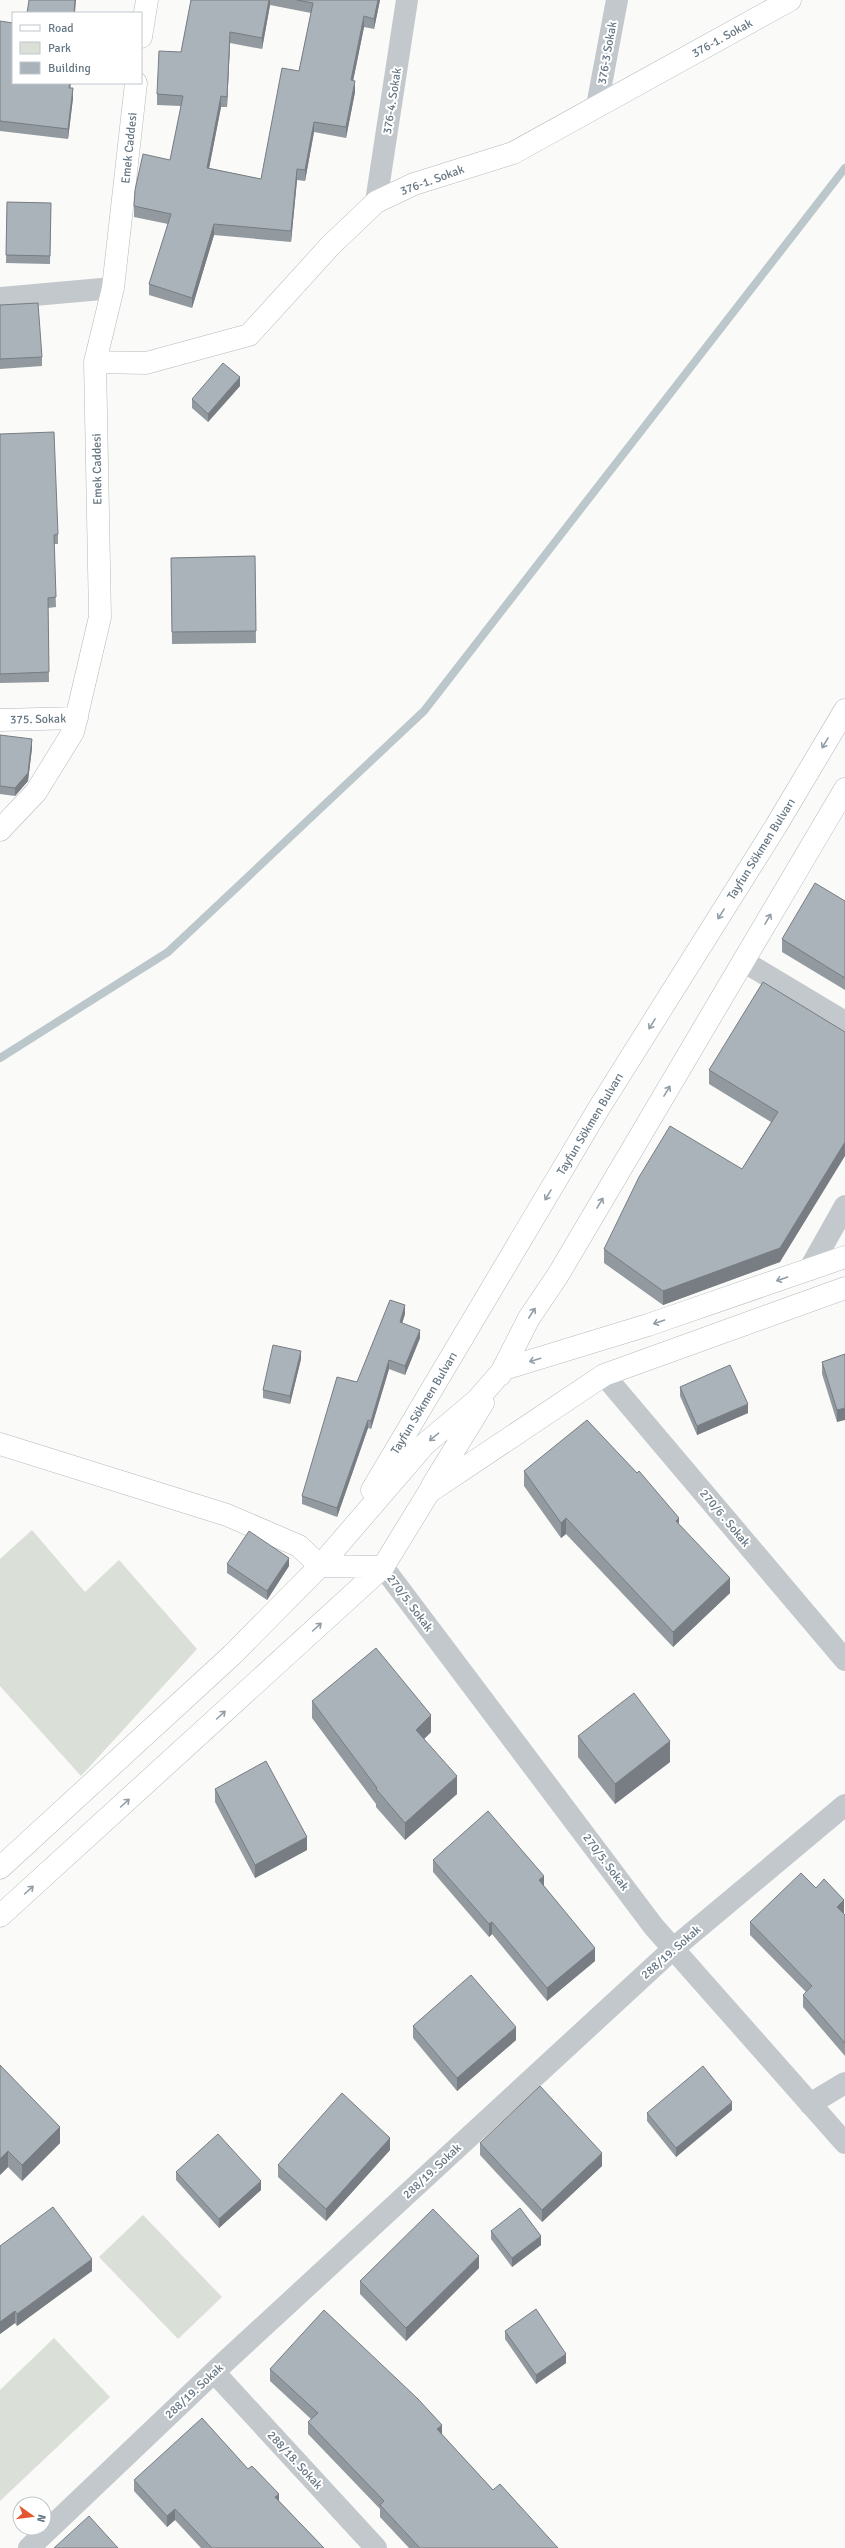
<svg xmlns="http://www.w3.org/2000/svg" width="845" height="2548" font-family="Signika,sans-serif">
  <rect width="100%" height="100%" fill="#fafaf8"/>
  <path fill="#dadfd7" d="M 32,1530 L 85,1592 L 119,1560 L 197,1649 L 81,1776 L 0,1686 L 0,1559 Z
    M 143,2215 L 222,2297 L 178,2339 L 99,2257 Z
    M 54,2338 L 110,2397 L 0,2501 L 0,2390 Z"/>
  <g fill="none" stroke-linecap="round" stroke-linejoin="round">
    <path stroke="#bbc7cb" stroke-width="8" d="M 0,1058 L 168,952 L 424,711 L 845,168"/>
    <defs>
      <path id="secondary" d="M 141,37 L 147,0
        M 95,362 L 146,363 L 249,335 L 330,246 L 376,202 L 414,184 L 513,153 L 790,0
        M 0,720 L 77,718
        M 0,830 L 36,792 L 73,732 L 100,617 L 95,362 L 113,288 L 136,83
        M 500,1375 L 529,1318 L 558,1275 L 845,789
        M 0,1444 L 227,1515 L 299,1546 L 320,1566 L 383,1567
        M 432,1486 L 483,1403
        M 372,1490 L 599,1108 L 776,826 L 845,710
        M 0,1868 L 232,1655 L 320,1566 L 425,1444 L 477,1400 L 504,1369 L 648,1325 L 845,1257
        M 0,1916 L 383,1567 L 429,1492 L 604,1375 L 845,1288"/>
    </defs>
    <use href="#secondary" stroke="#b3babf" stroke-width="23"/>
    <path stroke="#c3c8cc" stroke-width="22" d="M 597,106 L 617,0
      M 376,202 L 407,0
      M 0,298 L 113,288
      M 743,961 L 845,1022
      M 809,1270 L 845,1206
      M 604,1375 L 845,1660
      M 383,1567 L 654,1927 L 845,2143
      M 810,2104 L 845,2083
      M 214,2372 L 376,2548
      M 29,2548 L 214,2372 L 674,1948 L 845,1805"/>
    <use href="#secondary" stroke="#fff" stroke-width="22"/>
  </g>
  <path fill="#929a9f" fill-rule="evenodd" d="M 191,0 L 380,0 L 374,29 L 364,27 L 353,81 L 355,92 L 346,138 L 314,132 L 305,181 L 297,180 L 291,242 L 214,235 L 192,308 L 149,295 L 149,284 L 168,224 L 134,217 L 134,206 L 170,160 L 181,106 L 157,105 L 157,94 L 181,52 ZM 270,5 L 311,13 L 299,71 L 261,179 L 209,168 L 221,107 L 227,107 L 230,43 L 262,49 Z
    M 0,21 L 70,88 L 73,98 L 68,139 L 0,131 Z
    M 7,202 L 51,203 L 50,264 L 6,263 Z
    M 0,305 L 42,357 L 42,366 L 0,369 Z
    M 240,386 L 208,422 L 192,408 L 192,399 Z
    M 0,434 L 58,534 L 58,544 L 54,544 L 56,607 L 48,608 L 49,682 L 0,683 Z
    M 255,556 L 256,643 L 172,644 L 171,558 Z
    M 0,735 L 32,748 L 28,781 L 15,796 L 0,794 Z
    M 845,901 L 845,990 L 782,952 L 782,939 Z
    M 845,1032 L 780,1262 L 663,1305 L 604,1263 L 604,1249 L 742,1169 L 771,1122 L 709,1084 L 709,1070 Z
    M 405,1314 L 402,1323 L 420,1338 L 405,1375 L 389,1369 L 371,1429 L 368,1428 L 337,1517 L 302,1504 L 302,1496 L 357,1382 Z
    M 845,1354 L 837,1422 L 822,1374 L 822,1362 Z
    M 301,1359 L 290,1404 L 263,1398 L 263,1390 Z
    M 680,1387 L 748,1413 L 697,1435 L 680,1396 Z
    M 524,1471 L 679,1524 L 730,1593 L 673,1647 L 566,1534 L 561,1538 L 524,1486 Z
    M 227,1564 L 289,1566 L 267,1600 L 227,1573 Z
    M 312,1701 L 431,1732 L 424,1739 L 457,1794 L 405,1840 L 376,1807 L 376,1804 L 312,1718 Z
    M 578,1736 L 670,1762 L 615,1804 L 578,1757 Z
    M 215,1789 L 307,1850 L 255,1878 L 215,1802 Z
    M 433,1860 L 544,1887 L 595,1961 L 547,2001 L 492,1934 L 489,1937 L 433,1872 Z
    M 816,1888 L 844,1913 L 843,1914 L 845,1915 L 845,2056 L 803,2007 L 803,1995 L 806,1992 L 750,1935 L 750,1922 Z
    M 413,2026 L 516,2040 L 457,2091 L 413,2038 Z
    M 0,2065 L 60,2143 L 22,2181 L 8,2167 L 0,2175 Z
    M 732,2110 L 676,2157 L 647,2121 L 647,2113 Z
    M 480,2143 L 602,2166 L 542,2222 L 480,2155 Z
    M 390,2150 L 326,2221 L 278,2177 L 278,2165 Z
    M 176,2172 L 261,2190 L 219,2228 L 176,2180 Z
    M 491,2231 L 541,2245 L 512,2267 L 491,2239 Z
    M 0,2246 L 92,2271 L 17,2326 L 15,2323 L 0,2334 Z
    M 479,2268 L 406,2341 L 360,2294 L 360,2281 Z
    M 505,2331 L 566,2363 L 536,2384 L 505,2339 Z
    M 270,2369 L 442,2435 L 493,2490 L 558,2548 L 409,2548 L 380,2517 L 380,2509 L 308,2434 L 308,2422 L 311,2419 L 270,2381 Z
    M 248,2469 L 324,2548 L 201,2548 L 175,2520 L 167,2527 L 134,2491 L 134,2480 Z"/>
  <path fill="#777d82" d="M 75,0 L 76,0 L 75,13 L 74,13 Z
    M 269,0 L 270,0 L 270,5 L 262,49 L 262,38 Z
    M 378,0 L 380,0 L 374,29 L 374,19 Z
    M 364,16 L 364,27 L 351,91 L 351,80 Z
    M 230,32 L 230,43 L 227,107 L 227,97 Z
    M 355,81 L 355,92 L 346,138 L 346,127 Z
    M 70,83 L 71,83 L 69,97 L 69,88 Z
    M 73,88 L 73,98 L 68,139 L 68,129 Z
    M 221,96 L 221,107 L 207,179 L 207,168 Z
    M 314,122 L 314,132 L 305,181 L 305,170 Z
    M 297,169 L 297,180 L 291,242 L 291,231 Z
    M 214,224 L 214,235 L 192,308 L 192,298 Z
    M 240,377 L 240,386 L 208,422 L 208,414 Z
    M 32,739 L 32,748 L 28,781 L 15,796 L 15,788 Z
    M 845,1142 L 845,1156 L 780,1262 L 663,1305 L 663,1291 Z
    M 405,1305 L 405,1314 L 400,1330 L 400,1322 Z
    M 420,1330 L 420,1338 L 405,1375 L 405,1366 Z
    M 301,1351 L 301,1359 L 290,1404 L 290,1396 Z
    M 389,1360 L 389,1369 L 371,1429 L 371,1421 Z
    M 748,1404 L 748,1413 L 697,1435 L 697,1426 Z
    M 845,1408 L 845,1420 L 837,1422 L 837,1410 Z
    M 368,1420 L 368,1428 L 337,1517 L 337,1508 Z
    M 566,1518 L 566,1534 L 561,1538 L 561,1523 Z
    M 679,1518 L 679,1533 L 676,1521 Z
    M 289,1558 L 289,1566 L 267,1600 L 267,1591 Z
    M 730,1578 L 730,1593 L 673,1647 L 673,1632 Z
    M 431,1715 L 431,1732 L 416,1747 L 416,1730 Z
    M 670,1741 L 670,1762 L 615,1804 L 615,1784 Z
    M 457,1776 L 457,1794 L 405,1840 L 405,1823 Z
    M 307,1837 L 307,1850 L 255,1878 L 255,1865 Z
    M 544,1876 L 544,1888 L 539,1880 Z
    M 844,1900 L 844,1913 L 837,1920 L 837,1907 Z
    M 492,1922 L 492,1934 L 489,1937 L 489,1924 Z
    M 595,1948 L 595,1961 L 547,2001 L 547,1988 Z
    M 516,2027 L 516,2040 L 457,2091 L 457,2078 Z
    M 732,2102 L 732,2110 L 676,2157 L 676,2148 Z
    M 60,2127 L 60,2143 L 22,2181 L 22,2165 Z
    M 390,2138 L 390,2150 L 326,2221 L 326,2209 Z
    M 8,2151 L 8,2167 L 0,2175 L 0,2159 Z
    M 602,2153 L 602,2166 L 542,2222 L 542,2210 Z
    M 261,2181 L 261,2190 L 219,2228 L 219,2219 Z
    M 541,2236 L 541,2245 L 512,2267 L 512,2258 Z
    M 479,2256 L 479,2268 L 406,2341 L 406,2328 Z
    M 92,2259 L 92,2271 L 17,2326 L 17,2314 Z
    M 15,2311 L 15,2323 L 0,2334 L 0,2322 Z
    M 566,2354 L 566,2363 L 536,2384 L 536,2375 Z
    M 442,2425 L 442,2437 L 437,2429 Z
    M 279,2494 L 279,2505 L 275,2497 Z
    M 175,2509 L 175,2520 L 167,2527 L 167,2516 Z"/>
  <path fill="#aab3b9" stroke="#777d82" d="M 29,0 L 75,0 L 74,13 L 27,13 Z
    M 191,0 L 269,0 L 262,38 L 230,32 L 227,97 L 221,96 L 207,168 L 261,179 L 282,68 L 299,71 L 313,3 L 297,0 L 378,0 L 374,19 L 364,16 L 351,80 L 355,81 L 346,127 L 314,122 L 305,170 L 297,169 L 291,231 L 214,224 L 192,298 L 149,284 L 171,214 L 134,206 L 135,190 L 143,154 L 170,160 L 183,96 L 157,94 L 159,51 L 181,52 Z
    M 0,21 L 13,23 L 13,83 L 70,83 L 69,88 L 73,88 L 68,129 L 0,121 Z
    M 7,202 L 51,203 L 50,256 L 6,255 Z
    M 38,303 L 42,357 L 0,359 L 0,305 Z
    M 223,363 L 240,377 L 208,414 L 192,399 Z
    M 54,432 L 58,534 L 54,535 L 56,597 L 48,598 L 49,672 L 0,674 L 0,434 Z
    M 255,556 L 256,631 L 172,632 L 171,558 Z
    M 0,735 L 32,739 L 28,773 L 15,788 L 0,786 Z
    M 815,883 L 845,901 L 845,978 L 782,939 Z
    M 763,982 L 845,1032 L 845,1142 L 780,1248 L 663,1291 L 604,1249 L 639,1177 L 670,1126 L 742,1169 L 778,1112 L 709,1070 Z
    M 390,1300 L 405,1305 L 400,1322 L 420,1330 L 405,1366 L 389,1360 L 371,1421 L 368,1420 L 337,1508 L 302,1496 L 337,1377 L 357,1382 Z
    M 273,1345 L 301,1351 L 290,1396 L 263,1390 Z
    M 845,1354 L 845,1408 L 837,1410 L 822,1362 Z
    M 730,1365 L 748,1404 L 697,1426 L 680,1387 Z
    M 587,1420 L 637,1473 L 639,1471 L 679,1518 L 676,1521 L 730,1578 L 673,1632 L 566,1518 L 561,1523 L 524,1471 Z
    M 249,1531 L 289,1558 L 267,1591 L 227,1564 Z
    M 376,1648 L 431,1715 L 416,1730 L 457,1776 L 405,1823 L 376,1789 L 377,1788 L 312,1701 Z
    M 634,1693 L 670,1741 L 615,1784 L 578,1736 Z
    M 266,1761 L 307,1837 L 255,1865 L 215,1789 Z
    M 488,1811 L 544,1876 L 539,1880 L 595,1948 L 547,1988 L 492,1922 L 489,1924 L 433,1860 Z
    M 801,1873 L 816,1888 L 824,1879 L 844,1900 L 837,1907 L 845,1915 L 845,2043 L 803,1995 L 812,1986 L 750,1922 Z
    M 471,1975 L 516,2027 L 457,2078 L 413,2026 Z
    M 0,2065 L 60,2127 L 22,2165 L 8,2151 L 0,2159 Z
    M 703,2066 L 732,2102 L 676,2148 L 647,2113 Z
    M 540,2086 L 602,2153 L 542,2210 L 480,2143 Z
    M 342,2093 L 390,2138 L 326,2209 L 278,2165 Z
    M 218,2134 L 261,2181 L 219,2219 L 176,2172 Z
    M 53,2207 L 92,2259 L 17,2314 L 15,2311 L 0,2322 L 0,2246 Z
    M 520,2208 L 541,2236 L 512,2258 L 491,2231 Z
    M 433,2209 L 479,2256 L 406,2328 L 360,2281 Z
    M 536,2309 L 566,2354 L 536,2375 L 505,2331 Z
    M 324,2310 L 418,2399 L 442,2425 L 437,2429 L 493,2490 L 500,2484 L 558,2548 L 420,2548 L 380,2505 L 384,2501 L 308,2422 L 318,2413 L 270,2369 Z
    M 202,2418 L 248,2469 L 252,2466 L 279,2494 L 275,2497 L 324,2548 L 212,2548 L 175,2509 L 167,2516 L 134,2480 Z
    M 89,2516 L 118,2548 L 54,2548 Z"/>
  <defs><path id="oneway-shaft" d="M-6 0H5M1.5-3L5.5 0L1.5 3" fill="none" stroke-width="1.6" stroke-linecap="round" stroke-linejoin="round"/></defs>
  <g stroke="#939fa8">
    <use href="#oneway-shaft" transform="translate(825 743) rotate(121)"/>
    <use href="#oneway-shaft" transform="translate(721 914) rotate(122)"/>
    <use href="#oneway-shaft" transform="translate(768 919) rotate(-60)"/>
    <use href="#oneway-shaft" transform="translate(652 1024) rotate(122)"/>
    <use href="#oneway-shaft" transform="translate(667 1091) rotate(-59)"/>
    <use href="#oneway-shaft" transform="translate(548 1195) rotate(121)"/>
    <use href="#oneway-shaft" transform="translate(600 1203) rotate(-59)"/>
    <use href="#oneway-shaft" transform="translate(782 1279) rotate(161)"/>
    <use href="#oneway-shaft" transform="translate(532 1313) rotate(-57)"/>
    <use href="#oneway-shaft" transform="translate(659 1322) rotate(161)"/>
    <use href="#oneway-shaft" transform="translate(535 1360) rotate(163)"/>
    <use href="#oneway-shaft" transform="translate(434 1437) rotate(140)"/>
    <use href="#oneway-shaft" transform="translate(317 1627) rotate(-42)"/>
    <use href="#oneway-shaft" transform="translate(221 1715) rotate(-42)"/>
    <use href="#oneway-shaft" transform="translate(125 1803) rotate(-42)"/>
    <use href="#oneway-shaft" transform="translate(29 1890) rotate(-42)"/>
  </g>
  <g text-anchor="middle" stroke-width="4" stroke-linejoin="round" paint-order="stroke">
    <g font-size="12" fill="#657683" stroke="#fff">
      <text transform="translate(722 38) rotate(-29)" y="4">376-1. Sokak</text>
      <text transform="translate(607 53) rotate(-80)" y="4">376-3 Sokak</text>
      <text transform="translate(392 101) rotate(-81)" y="4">376-4. Sokak</text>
      <text transform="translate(129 148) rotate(-84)" y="4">Emek Caddesi</text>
      <text transform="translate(432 180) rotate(-20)" y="4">376-1. Sokak</text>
      <text transform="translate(97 469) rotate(-91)" y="4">Emek Caddesi</text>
      <text transform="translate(38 719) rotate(-1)" y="4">375. Sokak</text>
      <text transform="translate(761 849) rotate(-58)" y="4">Tayfun Sökmen Bulvarı</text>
      <text transform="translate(590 1124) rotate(-59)" y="4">Tayfun Sökmen Bulvarı</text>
      <text transform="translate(424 1403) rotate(-59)" y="4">Tayfun Sökmen Bulvarı</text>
      <text transform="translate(725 1518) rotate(50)" y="4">270/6 . Sokak</text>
      <text transform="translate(410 1603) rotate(53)" y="4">270/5. Sokak</text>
      <text transform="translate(606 1862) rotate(53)" y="4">270/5. Sokak</text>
      <text transform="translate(671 1952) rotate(-41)" y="4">288/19. Sokak</text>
      <text transform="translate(432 2171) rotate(-43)" y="4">288/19. Sokak</text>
      <text transform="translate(194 2391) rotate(-43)" y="4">288/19. Sokak</text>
      <text transform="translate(295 2460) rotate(47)" y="4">288/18. Sokak</text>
    </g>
  </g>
  <rect x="12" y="12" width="130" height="72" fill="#ffffff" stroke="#c1c8cd"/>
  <rect x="20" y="25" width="20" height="6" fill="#ffffff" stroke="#c1c8cd"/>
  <text x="48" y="32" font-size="12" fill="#657683">Road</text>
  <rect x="20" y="42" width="20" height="12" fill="#dadfd7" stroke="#c1c8cd"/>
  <text x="48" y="52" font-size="12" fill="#657683">Park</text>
  <rect x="20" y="62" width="20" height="12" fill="#aab3b9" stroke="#c1c8cd"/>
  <text x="48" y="72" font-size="12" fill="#657683">Building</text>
  <g transform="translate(32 2516) rotate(104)"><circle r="19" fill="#ffffff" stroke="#c1c8cd"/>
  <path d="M0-3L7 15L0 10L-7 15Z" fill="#e4572e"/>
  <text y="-6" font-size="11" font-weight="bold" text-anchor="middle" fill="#657683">N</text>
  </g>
</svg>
